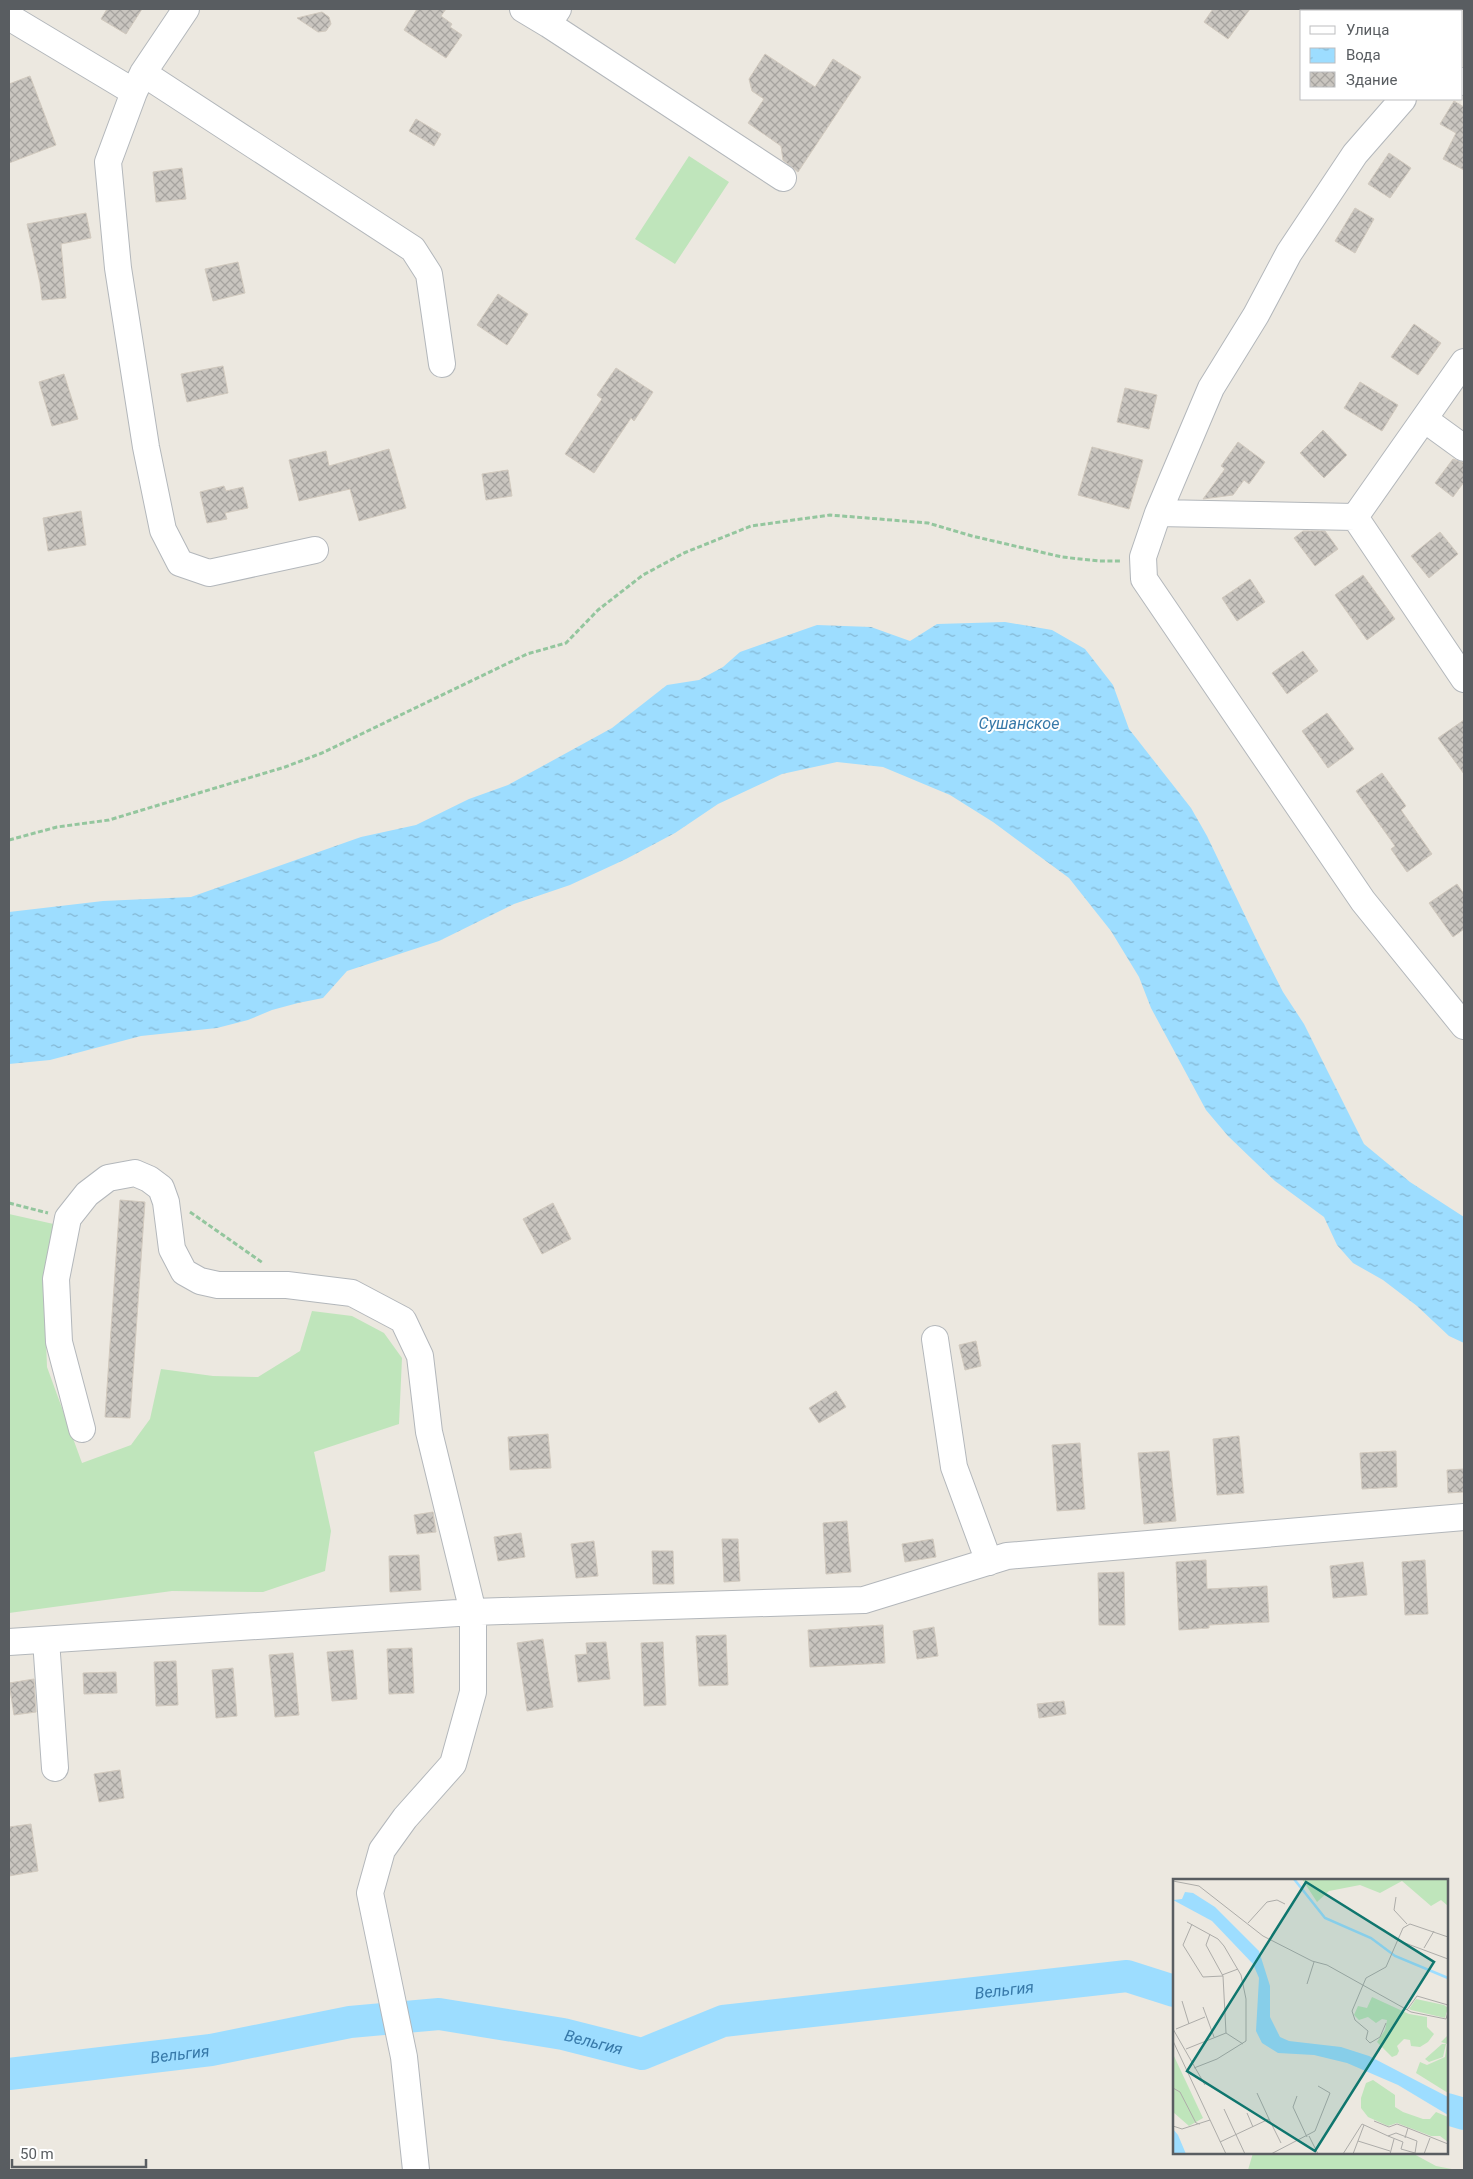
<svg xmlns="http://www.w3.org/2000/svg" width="1473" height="2179" font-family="Roboto,sans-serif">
  <defs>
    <pattern id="water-ripples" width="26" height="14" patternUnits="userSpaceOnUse" patternTransform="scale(1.25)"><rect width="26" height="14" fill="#9dddff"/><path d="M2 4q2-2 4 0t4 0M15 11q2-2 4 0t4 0" fill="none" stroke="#83b6d2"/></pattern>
    <pattern id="building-cross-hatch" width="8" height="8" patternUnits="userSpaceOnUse" patternTransform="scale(1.25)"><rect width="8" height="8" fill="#c9c5bf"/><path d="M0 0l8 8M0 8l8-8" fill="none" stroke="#a6a39f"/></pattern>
  </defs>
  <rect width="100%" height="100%" fill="#ece8e0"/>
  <path fill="#bfe5bb" d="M 689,156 L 729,182 L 675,264 L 635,239 Z
    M 9,1214 L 58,1225 L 44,1289 L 47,1367 L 82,1463 L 131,1445 L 150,1419 L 161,1369 L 213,1376 L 258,1377 L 300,1351 L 312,1311 L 352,1316 L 384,1333 L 402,1358 L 399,1424 L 314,1452 L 331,1531 L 325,1571 L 263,1592 L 172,1591 L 9,1613 Z
    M 1253,2153 L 1412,2153 L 1436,2166 L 1457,2170 L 1248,2170 Z"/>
  <path fill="url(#water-ripples)" d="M 1005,622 L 1052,630 L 1085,649 L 1113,685 L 1129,729 L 1191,808 L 1207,836 L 1260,947 L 1283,992 L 1304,1024 L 1364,1144 L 1410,1182 L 1464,1217 L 1464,1343 L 1449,1336 L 1417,1306 L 1383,1280 L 1353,1263 L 1337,1245 L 1324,1217 L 1275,1181 L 1228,1136 L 1206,1110 L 1151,1008 L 1139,977 L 1111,931 L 1069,878 L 993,822 L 950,795 L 883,767 L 837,762 L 782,774 L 718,804 L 675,833 L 626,859 L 570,885 L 514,904 L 439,941 L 347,971 L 323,998 L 298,1003 L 272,1010 L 248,1020 L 217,1028 L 141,1036 L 50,1060 L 9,1064 L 9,912 L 103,901 L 191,897 L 361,837 L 416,825 L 469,799 L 508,785 L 612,728 L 667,685 L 699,680 L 723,667 L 740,652 L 817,625 L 871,627 L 910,641 L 937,624 Z"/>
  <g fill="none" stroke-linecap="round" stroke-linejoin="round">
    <g stroke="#9dddff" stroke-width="32">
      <path id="s1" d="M 9,2074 L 211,2050 L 350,2022 L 439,2014 L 563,2034 L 642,2054 L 723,2021 L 1127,1976 L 1174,1991"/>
      <path d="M 1447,2109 L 1464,2114"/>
    </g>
  </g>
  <path fill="url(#building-cross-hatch)" stroke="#d1c9be" d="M 107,9 L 142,9 L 126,34 L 101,19 Z
    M 417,9 L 446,9 L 441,16 L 452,24 L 450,27 L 462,35 L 446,58 L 404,30 Z
    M 1213,9 L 1250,9 L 1228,39 L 1204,22 Z
    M 322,12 L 329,17 L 331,24 L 326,31 L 318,32 L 297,18 Z
    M 765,54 L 815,87 L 833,59 L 861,77 L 798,172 L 783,160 L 781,146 L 748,123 L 764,99 L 752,91 L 749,79 Z
    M 30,76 L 56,145 L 9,163 L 9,84 Z
    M 1454,101 L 1464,107 L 1464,170 L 1443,159 L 1456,133 L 1440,124 Z
    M 416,119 L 441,134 L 434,146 L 409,131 Z
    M 1389,153 L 1411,168 L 1390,198 L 1368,184 Z
    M 182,168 L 186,199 L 156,202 L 153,172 Z
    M 1355,208 L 1374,219 L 1355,253 L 1335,241 Z
    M 86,213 L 91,238 L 61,244 L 66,298 L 42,300 L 40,283 L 27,224 Z
    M 238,262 L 245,293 L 213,301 L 205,269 Z
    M 498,294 L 528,314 L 507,345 L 477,325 Z
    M 1414,324 L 1441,343 L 1418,375 L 1391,357 Z
    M 223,366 L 228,393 L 187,402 L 181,374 Z
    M 616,368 L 653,392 L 634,421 L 631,418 L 594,473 L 565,454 L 602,399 L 597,395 Z
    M 64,374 L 78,419 L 52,426 L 39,382 Z
    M 1360,382 L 1398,405 L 1382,431 L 1344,408 Z
    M 1125,388 L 1157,395 L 1149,429 L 1117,422 Z
    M 1323,430 L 1347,455 L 1324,478 L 1300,453 Z
    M 1238,442 L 1265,462 L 1249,484 L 1244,480 L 1233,495 L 1203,499 L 1225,469 L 1221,466 Z
    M 1092,447 L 1143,460 L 1129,509 L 1078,495 Z
    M 389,449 L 406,508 L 359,521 L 350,489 L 299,501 L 289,460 L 326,451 L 329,466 Z
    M 1453,459 L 1464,463 L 1464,482 L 1453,497 L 1435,483 Z
    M 508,470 L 512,496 L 486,500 L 482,474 Z
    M 224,486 L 226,491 L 243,487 L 248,508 L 225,513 L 227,519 L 207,523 L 200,492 Z
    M 81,511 L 86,545 L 48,551 L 43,518 Z
    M 1303,531 L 1325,531 L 1338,549 L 1315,566 L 1294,538 Z
    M 1440,532 L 1458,554 L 1429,578 L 1411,556 Z
    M 1363,575 L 1395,619 L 1367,640 L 1335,595 Z
    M 1250,579 L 1265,602 L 1237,621 L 1222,598 Z
    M 1303,651 L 1318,671 L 1287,694 L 1272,673 Z
    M 1327,713 L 1354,749 L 1328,768 L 1302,731 Z
    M 1464,720 L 1464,774 L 1438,738 Z
    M 1382,773 L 1406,806 L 1401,810 L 1432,854 L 1407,872 L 1391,849 L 1395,846 L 1356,791 Z
    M 1457,884 L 1464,894 L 1464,929 L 1453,937 L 1429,903 Z
    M 120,1200 L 145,1202 L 130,1418 L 105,1417 Z
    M 553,1203 L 571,1239 L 542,1254 L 523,1219 Z
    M 976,1341 L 981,1366 L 965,1370 L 959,1345 Z
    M 836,1391 L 846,1407 L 819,1423 L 809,1408 Z
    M 548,1434 L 551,1468 L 510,1470 L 508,1437 Z
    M 1239,1436 L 1244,1493 L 1217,1495 L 1213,1439 Z
    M 1080,1443 L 1085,1509 L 1057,1511 L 1052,1445 Z
    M 1169,1451 L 1176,1521 L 1144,1524 L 1138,1453 Z
    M 1396,1451 L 1397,1487 L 1362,1489 L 1360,1453 Z
    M 1464,1469 L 1464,1492 L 1448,1493 L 1447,1470 Z
    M 433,1512 L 436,1532 L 417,1534 L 414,1515 Z
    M 847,1521 L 851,1572 L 826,1574 L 823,1523 Z
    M 521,1533 L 525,1557 L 498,1561 L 494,1537 Z
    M 722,1539 L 738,1539 L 740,1581 L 724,1582 Z
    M 933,1539 L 936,1557 L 905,1562 L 902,1544 Z
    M 594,1541 L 598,1576 L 576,1578 L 571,1544 Z
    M 652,1551 L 673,1551 L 674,1584 L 653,1584 Z
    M 419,1555 L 421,1590 L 390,1592 L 389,1556 Z
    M 1206,1560 L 1207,1589 L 1267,1586 L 1269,1622 L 1209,1625 L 1209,1628 L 1179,1630 L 1176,1562 Z
    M 1425,1560 L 1428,1614 L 1405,1615 L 1402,1562 Z
    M 1363,1562 L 1367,1595 L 1333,1598 L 1330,1566 Z
    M 1124,1572 L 1125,1625 L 1099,1625 L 1098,1573 Z
    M 883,1625 L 885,1663 L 810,1667 L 808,1630 Z
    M 934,1627 L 938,1656 L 917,1659 L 913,1631 Z
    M 726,1635 L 728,1685 L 699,1686 L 696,1636 Z
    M 543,1639 L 553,1707 L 527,1711 L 517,1643 Z
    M 606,1642 L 610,1679 L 578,1682 L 575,1655 L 587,1654 L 586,1643 Z
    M 663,1642 L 666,1705 L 644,1706 L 641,1643 Z
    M 412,1648 L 414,1693 L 389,1694 L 387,1649 Z
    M 353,1650 L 357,1699 L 332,1701 L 327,1652 Z
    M 293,1653 L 299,1715 L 275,1717 L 269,1655 Z
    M 176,1661 L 178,1705 L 156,1706 L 154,1662 Z
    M 233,1668 L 237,1716 L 216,1718 L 212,1670 Z
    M 116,1672 L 117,1693 L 84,1694 L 83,1673 Z
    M 34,1679 L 36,1712 L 14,1715 L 9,1683 Z
    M 1064,1701 L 1066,1714 L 1039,1718 L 1037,1704 Z
    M 120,1770 L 124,1798 L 99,1802 L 94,1774 Z
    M 31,1824 L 38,1871 L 9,1876 L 9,1827 Z"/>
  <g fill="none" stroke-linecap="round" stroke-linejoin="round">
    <defs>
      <path id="minor" d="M 186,9 L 143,73 L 134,92 L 108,162 L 118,268 L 146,447 L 163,530 L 180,563 L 209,573 L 315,550
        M 523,9 L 548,24
        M 558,9 L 548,24 L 783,178
        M 1360,9 L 1366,11
        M 9,17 L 134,92
        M 143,73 L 413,249 L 429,274 L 442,364
        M 1462,81 L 1464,82
        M 1403,99 L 1355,154 L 1289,253 L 1256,315 L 1211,388 L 1158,513 L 1143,557 L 1144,579 L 1363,901 L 1464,1026
        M 1464,362 L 1355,517 L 1464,679
        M 1424,419 L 1464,448
        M 1158,513 L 1355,517
        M 935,1339 L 954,1467 L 989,1562
        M 82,1429 L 59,1342 L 56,1279 L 68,1218 L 87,1194 L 108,1178 L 135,1173 L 149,1179 L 161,1188 L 166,1202 L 172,1249 L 184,1272 L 200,1281 L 218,1285 L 287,1285 L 352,1293 L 403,1320 L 420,1356 L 429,1432 L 473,1612 L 473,1692 L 453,1764 L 405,1818 L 382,1850 L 370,1893 L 404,2057 L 416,2170
        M 46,1640 L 55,1768
        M 9,1642 L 473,1612 L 864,1600 L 1007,1556 L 1464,1517"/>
    </defs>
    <use href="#minor" stroke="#b3b7bb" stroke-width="28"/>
    <path stroke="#94c69e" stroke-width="3" stroke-dasharray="5 2.5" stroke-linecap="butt" d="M 9,840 L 57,827 L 109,820 L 285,767 L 322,753 L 527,654 L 566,643 L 598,610 L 643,575 L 684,553 L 751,526 L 830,515 L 928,523 L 972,536 L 1062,557 L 1099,561 L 1122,561
      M 9,1203 L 48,1213
      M 190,1212 L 263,1263"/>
    <use href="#minor" stroke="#fff" stroke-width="26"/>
  </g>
  <g text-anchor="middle" stroke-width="4" stroke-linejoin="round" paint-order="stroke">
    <g font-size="16" font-style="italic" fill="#3779a9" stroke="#fff">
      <text x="1019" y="729">Сушанское</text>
      <text dy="6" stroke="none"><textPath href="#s1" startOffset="1012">Вельгия</textPath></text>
      <text dy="6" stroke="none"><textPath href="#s1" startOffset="592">Вельгия</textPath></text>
      <text dy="6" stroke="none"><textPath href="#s1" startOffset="172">Вельгия</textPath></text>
    </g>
  </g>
  <g transform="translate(1173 1879)">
    <rect width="275" height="275" fill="#ece8e0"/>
    <path d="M 129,0 L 275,0 L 275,27 L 268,21 L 258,27 L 229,2 L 207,14 L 187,6 L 156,12 L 144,23 ZM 199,118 L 236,135 L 254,138 L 254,148 L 261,155 L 255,163 L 247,168 L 238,167 L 237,161 L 231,160 L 224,167 L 226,172 L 224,176 L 219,178 L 204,163 L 212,151 L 214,141 L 209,140 L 203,144 L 195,138 L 186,141 L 181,136 L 185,127 L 194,129 ZM 243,120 L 271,126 L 275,129 L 272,139 L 238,131 L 236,130 ZM 275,156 L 275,214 L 243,194 L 247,183 L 254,186 L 272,178 L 274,165 L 268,163 ZM 0,175 L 30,239 L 16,247 L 0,233 Z" fill="#bfe5bb"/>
    <path d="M 269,165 L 273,165 L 270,178 L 256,183 L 252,180 ZM 200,201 L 222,216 L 222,228 L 230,233 L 250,240 L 257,240 L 263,233 L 275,238 L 275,263 L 267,257 L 258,257 L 224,244 L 215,247 L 195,238 L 188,229 L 188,219 L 193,204 Z" fill="#bfe5bb"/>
    <path d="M 12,13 L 20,14 L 42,28 L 86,72 L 97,107 L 97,138 L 107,158 L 116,162 L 168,168 L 196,177 L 275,218 L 275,236 L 225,206 L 174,184 L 141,176 L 105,174 L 89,164 L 83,152 L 86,99 L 80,85 L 39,42 L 0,21 L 9,20 ZM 0,250 L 5,256 L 13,275 L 0,275 Z" fill="#9dddff"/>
    <path fill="none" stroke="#9dddff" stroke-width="2.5" d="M 121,0 L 152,39 L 198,59 L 222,77 L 275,99"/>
    <path fill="none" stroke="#adaca9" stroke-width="1" d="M 0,2 L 26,7 L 90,57 L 139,82 L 154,86 L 238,133 L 273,140 L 275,133M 223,18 L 221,31 L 234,45M 14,43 L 45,60 L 51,67 L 68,96 L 73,120 L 73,162 L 44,180 L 21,189M 75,44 L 94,23 L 104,21 L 112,25M 19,45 L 10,66 L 30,98 L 50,97M 210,50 L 224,61 L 275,80M 251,69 L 261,52M 49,96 L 65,90M 134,105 L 141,83M 9,122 L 16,145M 30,128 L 41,158M 234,131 L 244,117 L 275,126M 213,144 L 207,158 L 197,164 L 193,160 L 195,152 L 182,141 L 179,132 L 193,99 L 213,88 L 230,49 L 237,45 L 275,58M 0,150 L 32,206M 3,150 L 32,138M 53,154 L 70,165M 0,162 L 53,275M 13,170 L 53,154 L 50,97 L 33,66 L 37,55M 0,209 L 7,213 L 23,244 L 27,245M 124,217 L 120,228 L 134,258M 51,230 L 72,275M 74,234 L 80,248M 96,240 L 108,264M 201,242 L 216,248 L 224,245 L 235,249M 0,247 L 9,250 L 37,241M 136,257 L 145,275M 232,259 L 235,249 L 275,265M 185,262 L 217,272M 47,263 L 96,240 L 84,214M 98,275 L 142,252 L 157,214 L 145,207M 170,275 L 189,245 L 215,257 L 223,254 L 244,262 L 242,274 L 228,270 L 230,263 L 215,257M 180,275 L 191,246M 217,275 L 221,260M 251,275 L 257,259"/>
    <path fill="#0f766e" fill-opacity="0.15" stroke="#0f766e" stroke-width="2.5" d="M 133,3 L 261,83 L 142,272 L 14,192 Z"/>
    <rect width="275" height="275" fill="none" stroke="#595d61" stroke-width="2.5"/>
  </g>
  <rect width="1473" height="2179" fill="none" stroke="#595d61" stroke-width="20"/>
  <rect x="1300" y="10" width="162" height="90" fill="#ffffff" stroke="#bdbec0"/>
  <rect x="1310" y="26" width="25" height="8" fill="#ffffff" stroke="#bdbec0"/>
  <text x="1346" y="35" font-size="15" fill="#595d61">Улица</text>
  <rect x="1310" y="48" width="25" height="15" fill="url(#water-ripples)" stroke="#bdbec0"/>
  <text x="1346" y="60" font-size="15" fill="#595d61">Вода</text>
  <rect x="1310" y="72" width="25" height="15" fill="url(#building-cross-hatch)" stroke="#bdbec0"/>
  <text x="1346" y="85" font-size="15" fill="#595d61">Здание</text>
  <path d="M12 2159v8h134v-8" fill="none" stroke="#595d61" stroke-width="2.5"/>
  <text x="20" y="2159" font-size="15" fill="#595d61" stroke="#ffffff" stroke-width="4" paint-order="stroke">50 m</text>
</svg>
